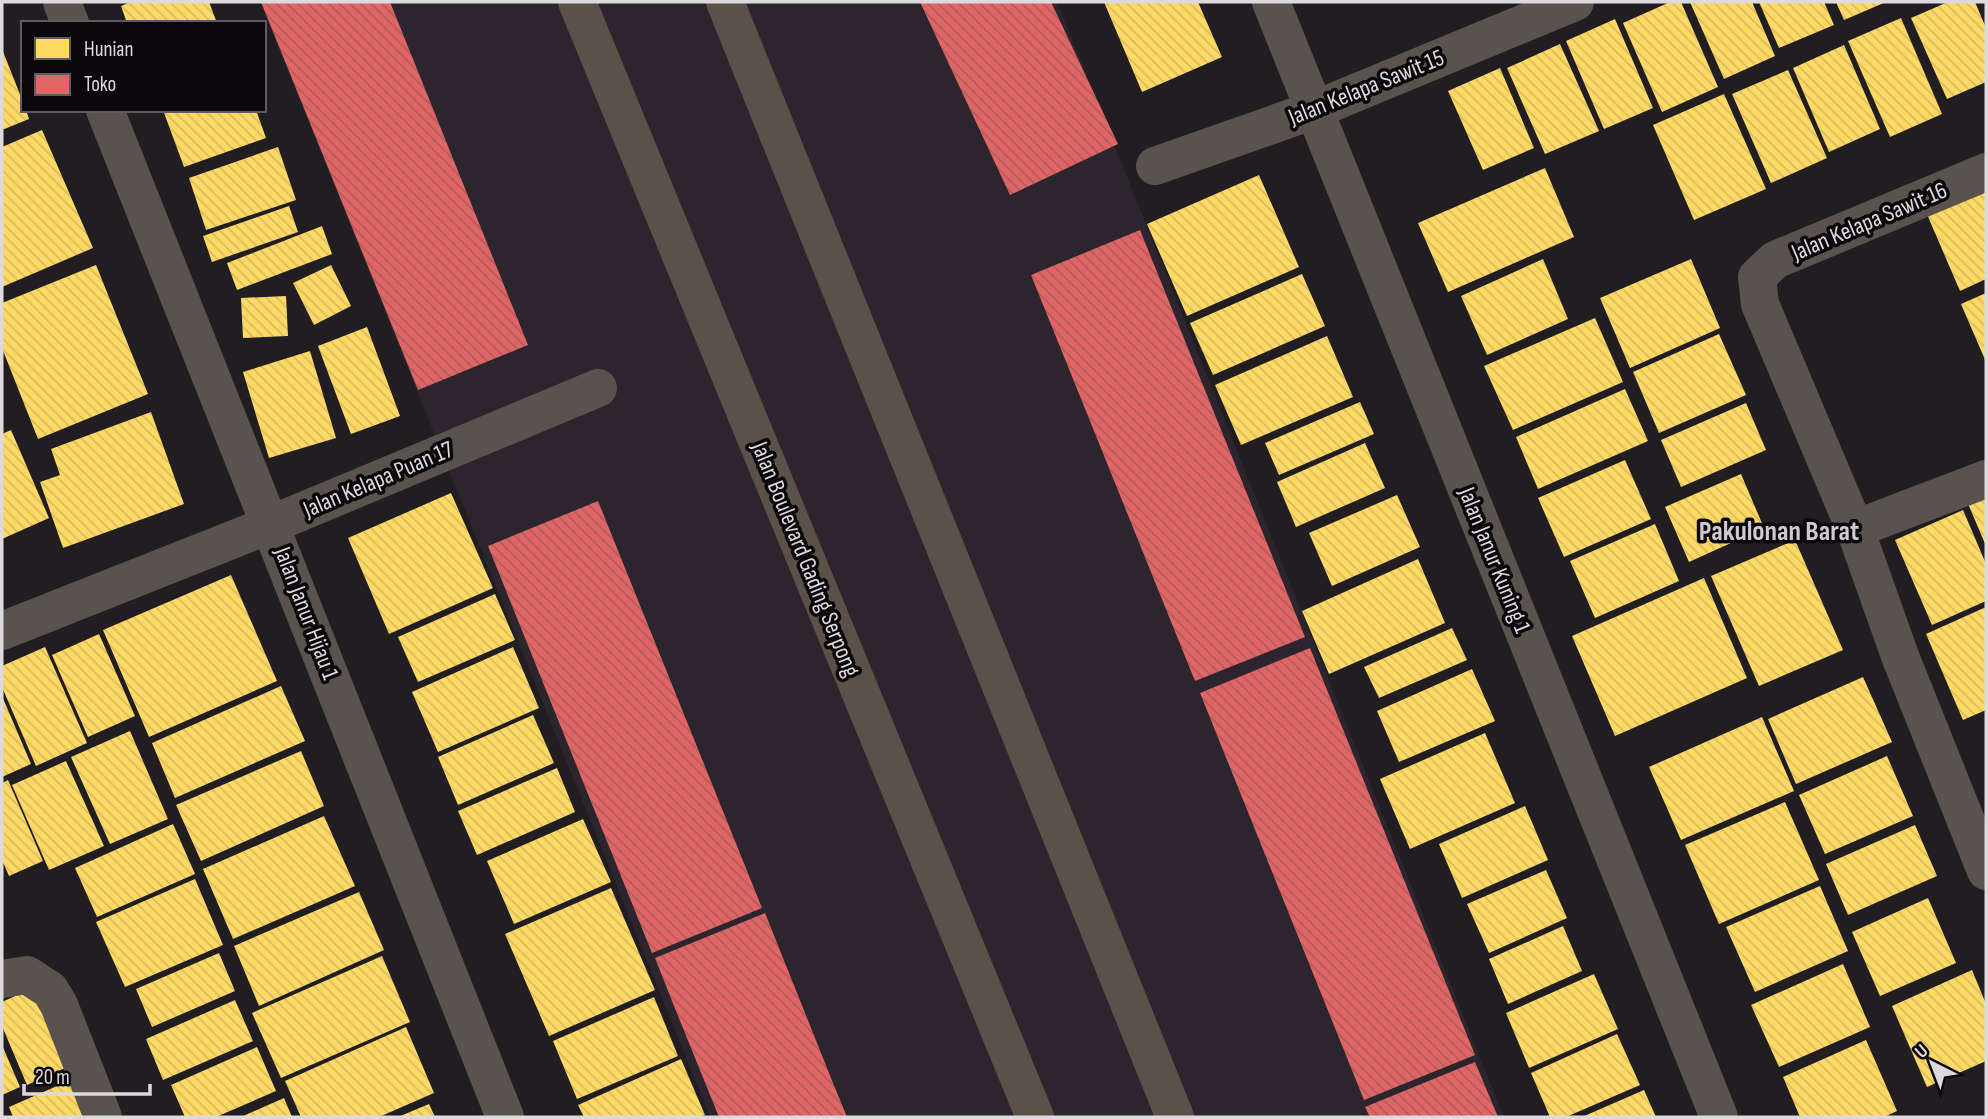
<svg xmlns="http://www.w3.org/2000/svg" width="1988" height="1119" font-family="'Sofia Sans Condensed',sans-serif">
  <defs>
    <pattern id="homes-back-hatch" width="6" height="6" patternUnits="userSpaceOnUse" patternTransform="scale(1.75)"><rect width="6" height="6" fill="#ffd966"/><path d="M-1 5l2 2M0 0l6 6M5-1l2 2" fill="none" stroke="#d9bb5f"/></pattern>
    <pattern id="shops-back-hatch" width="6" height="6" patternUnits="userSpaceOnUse" patternTransform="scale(1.75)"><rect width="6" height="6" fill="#e06666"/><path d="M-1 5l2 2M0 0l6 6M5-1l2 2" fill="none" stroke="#b15b5c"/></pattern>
  </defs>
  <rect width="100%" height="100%" fill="#211e22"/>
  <path fill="#2d252e" d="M 260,2 L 1057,2 L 1504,1117 L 710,1117 Z"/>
  <path fill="url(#homes-back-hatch)" d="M 131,2 L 209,2 L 217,23 L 127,23 L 121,6 Z
    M 1104,2 L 1198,2 L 1222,57 L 1142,92 Z
    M 1670,2 L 1681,2 L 1718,87 L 1662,112 L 1623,23 Z
    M 1690,2 L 1752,2 L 1775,56 L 1724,79 Z
    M 1759,2 L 1824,2 L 1834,25 L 1779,48 Z
    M 1836,2 L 1886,2 L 1844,20 Z
    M 1948,2 L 1975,2 L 1986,28 L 1986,82 L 1947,99 L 1911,18 Z
    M 1901,18 L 1942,114 L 1890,137 L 1848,41 Z
    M 1615,19 L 1653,108 L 1604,129 L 1566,41 Z
    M 1560,44 L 1599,131 L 1545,154 L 1507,68 Z
    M 1844,45 L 1880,129 L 1829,152 L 1793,68 Z
    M 2,49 L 23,102 L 23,110 L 26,110 L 29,119 L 2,130 Z
    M 1500,68 L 1534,148 L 1483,170 L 1448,91 Z
    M 1788,70 L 1827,158 L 1771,183 L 1732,94 Z
    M 1724,94 L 1766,189 L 1694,220 L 1653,125 Z
    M 163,110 L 256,110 L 266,138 L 184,167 Z
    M 42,130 L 93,248 L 2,287 L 2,147 Z
    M 278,147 L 296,200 L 206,230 L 189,178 Z
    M 1545,168 L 1574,237 L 1448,292 L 1418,223 Z
    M 1259,175 L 1299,267 L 1187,316 L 1147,224 Z
    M 1986,177 L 1986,279 L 1960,291 L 1923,205 Z
    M 289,206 L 298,232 L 212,262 L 203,236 Z
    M 322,226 L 332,254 L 237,290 L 227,263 Z
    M 1543,259 L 1568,319 L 1487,355 L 1461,296 Z
    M 1691,259 L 1720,328 L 1630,368 L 1600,298 Z
    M 96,265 L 148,394 L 38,439 L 2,348 L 2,303 Z
    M 331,265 L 351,306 L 314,325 L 293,283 Z
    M 1302,274 L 1325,326 L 1213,375 L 1190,323 Z
    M 1986,293 L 1986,362 L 1961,304 Z
    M 286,296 L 288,336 L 243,338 L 241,298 Z
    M 1595,318 L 1623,382 L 1513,430 L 1484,366 Z
    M 367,327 L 400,416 L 351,434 L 318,346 Z
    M 1719,334 L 1746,395 L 1659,433 L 1633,372 Z
    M 1327,336 L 1353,397 L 1241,445 L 1215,385 Z
    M 310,351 L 336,438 L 269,458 L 243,372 Z
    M 1625,389 L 1648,441 L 1538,489 L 1516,437 Z
    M 1360,402 L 1374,434 L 1279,475 L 1265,443 Z
    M 1746,403 L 1766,450 L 1681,487 L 1661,440 Z
    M 151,412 L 184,504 L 63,548 L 40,482 L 60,475 L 51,449 Z
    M 11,430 L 49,518 L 2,539 L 2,434 Z
    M 1365,443 L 1385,488 L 1296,527 L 1277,482 Z
    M 1625,460 L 1651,519 L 1564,557 L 1538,498 Z
    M 1741,474 L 1764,528 L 1689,562 L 1665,507 Z
    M 1986,490 L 1986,546 L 1966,499 Z
    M 451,493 L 493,588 L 389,634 L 348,538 Z
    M 1397,495 L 1420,547 L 1332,586 L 1309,533 Z
    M 1963,510 L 1986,564 L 1986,601 L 1932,625 L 1895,540 Z
    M 1655,524 L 1679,581 L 1595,618 L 1570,561 Z
    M 1795,540 L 1843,650 L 1759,686 L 1711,576 Z
    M 1418,559 L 1445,623 L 1329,674 L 1302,611 Z
    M 231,575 L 277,681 L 149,737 L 103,630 Z
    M 1704,578 L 1747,678 L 1615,736 L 1572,636 Z
    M 495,594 L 515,640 L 418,682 L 398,637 Z
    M 1986,607 L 1986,710 L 1963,720 L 1926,634 Z
    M 1452,628 L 1467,660 L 1379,698 L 1364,667 Z
    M 99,634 L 135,716 L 88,737 L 52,655 Z
    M 45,647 L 87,743 L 36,766 L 2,687 L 2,666 Z
    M 513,647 L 539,708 L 438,752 L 412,692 Z
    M 1472,669 L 1495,721 L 1399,762 L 1377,711 Z
    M 1863,677 L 1892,742 L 1796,784 L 1768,719 Z
    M 281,686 L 305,741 L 175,798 L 152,743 Z
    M 2,696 L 31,764 L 2,777 Z
    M 533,715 L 554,763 L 458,805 L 438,757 Z
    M 1762,717 L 1794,791 L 1681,840 L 1649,767 Z
    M 130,731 L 168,819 L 110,844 L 71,757 Z
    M 1485,733 L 1515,803 L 1410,849 L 1380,779 Z
    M 301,751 L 324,806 L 201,861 L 176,805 Z
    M 1887,756 L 1913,816 L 1825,854 L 1799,795 Z
    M 66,761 L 104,846 L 49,870 L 12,785 Z
    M 557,768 L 575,812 L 477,855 L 458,811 Z
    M 8,780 L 43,861 L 9,876 L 2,860 L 2,783 Z
    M 1785,802 L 1819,880 L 1719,924 L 1685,845 Z
    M 1525,806 L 1548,860 L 1462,898 L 1439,844 Z
    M 324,816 L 355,886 L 233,939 L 203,869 Z
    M 583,819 L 611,882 L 514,924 L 487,861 Z
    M 173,824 L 195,874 L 97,917 L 75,868 Z
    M 1915,825 L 1937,876 L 1848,915 L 1826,864 Z
    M 1546,870 L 1567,918 L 1489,953 L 1467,904 Z
    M 195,879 L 223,945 L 125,987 L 96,922 Z
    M 1820,886 L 1848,951 L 1755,992 L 1726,927 Z
    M 611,888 L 655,990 L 549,1036 L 505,934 Z
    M 359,892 L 384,950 L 259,1006 L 234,946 Z
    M 1928,898 L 1956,963 L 1880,996 L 1852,932 Z
    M 1563,926 L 1582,971 L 1508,1004 L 1489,959 Z
    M 219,953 L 235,991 L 152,1027 L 136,989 Z
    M 382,956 L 410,1022 L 281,1078 L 252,1013 Z
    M 1843,964 L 1870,1027 L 1779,1067 L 1751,1005 Z
    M 1972,970 L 1986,1004 L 1986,1061 L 1927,1087 L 1892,1006 Z
    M 1594,974 L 1618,1029 L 1529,1068 L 1506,1013 Z
    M 37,986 L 72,1065 L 27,1085 L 2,1026 L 2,1002 Z
    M 654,997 L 678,1056 L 577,1099 L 553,1041 Z
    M 235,1000 L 253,1041 L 163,1080 L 146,1039 Z
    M 406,1027 L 434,1093 L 379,1117 L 301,1117 L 285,1081 Z
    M 1617,1034 L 1640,1085 L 1566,1117 L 1550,1117 L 1531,1073 Z
    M 1866,1040 L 1897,1111 L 1884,1117 L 1800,1117 L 1783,1077 Z
    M 2,1045 L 20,1087 L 2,1095 Z
    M 257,1047 L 276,1091 L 216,1117 L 185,1117 L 171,1085 Z
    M 681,1059 L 705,1115 L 699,1117 L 584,1117 L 578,1105 Z
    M 80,1076 L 98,1117 L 13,1117 L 9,1107 Z
    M 1644,1090 L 1656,1117 L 1582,1117 Z
    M 284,1098 L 292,1117 L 241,1117 Z
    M 429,1104 L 435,1117 L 398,1117 Z"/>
  <path fill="url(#shops-back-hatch)" d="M 261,2 L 390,2 L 528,345 L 418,390 Z
    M 920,2 L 1051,2 L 1118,144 L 1010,195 Z
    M 1140,230 L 1305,637 L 1195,681 L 1031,275 Z
    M 598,501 L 762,908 L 652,953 L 488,546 Z
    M 1310,648 L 1475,1055 L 1364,1100 L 1200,693 Z
    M 765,913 L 833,1083 L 847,1117 L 719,1117 L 674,1006 L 655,958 Z
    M 1475,1062 L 1498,1117 L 1370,1117 L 1365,1107 Z"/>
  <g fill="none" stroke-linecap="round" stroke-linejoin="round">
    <path stroke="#5a524d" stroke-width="38" d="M 62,2 L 70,23
      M 1271,2 L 1719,1117
      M 105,110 L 505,1117
      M 1155,166 L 1314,110 L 1575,2
      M 1986,172 L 1775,260 L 1757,277 L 1760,304 L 1855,529 L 1900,656 L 1986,871
      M 1855,529 L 1986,479
      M 2,631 L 272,524 L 598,388
      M 2,979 L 27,975 L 50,990 L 59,1005 L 103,1117"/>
    <path stroke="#5c5148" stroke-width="38" d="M 577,2 L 1035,1117
      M 725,2 L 1175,1117"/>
  </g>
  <g text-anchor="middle" stroke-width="7" stroke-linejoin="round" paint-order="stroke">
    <g font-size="24" fill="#dddade" stroke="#0a080a">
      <text transform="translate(1366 87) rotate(-22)" y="8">Jalan Kelapa Sawit 15</text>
      <text transform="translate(1869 221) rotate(-23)" y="8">Jalan Kelapa Sawit 16</text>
      <text transform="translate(378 479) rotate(-23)" y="8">Jalan Kelapa Puan 17</text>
      <text transform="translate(806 559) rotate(68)" y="8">Jalan Boulevard Gading Serpong</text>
      <text transform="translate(1495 560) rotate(68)" y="8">Jalan Janur Kuning 1</text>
      <text transform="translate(307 613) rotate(69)" y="8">Jalan Janur Hijau 1</text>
    </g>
    <g font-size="28" font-weight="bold" fill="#d0c9d0" stroke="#0a080a">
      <text x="1779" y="540">Pakulonan Barat</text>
    </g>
  </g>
  <rect width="1988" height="1119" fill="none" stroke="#dddade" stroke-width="7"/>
  <rect x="21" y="21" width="245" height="91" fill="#0a080a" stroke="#5e5c5f" stroke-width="2"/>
  <rect x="35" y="38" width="35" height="21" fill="#ffd966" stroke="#5e5c5f" stroke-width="2"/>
  <text x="84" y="56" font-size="21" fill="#dddade">Hunian</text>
  <rect x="35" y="74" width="35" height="21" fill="#e06666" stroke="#5e5c5f" stroke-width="2"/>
  <text x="84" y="91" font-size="21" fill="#dddade">Toko</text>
  <g transform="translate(1932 1063) rotate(318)" stroke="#0a080a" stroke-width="5" paint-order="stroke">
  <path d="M0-5L12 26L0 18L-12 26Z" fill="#dddade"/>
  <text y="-10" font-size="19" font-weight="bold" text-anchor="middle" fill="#dddade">U</text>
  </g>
  <path d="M24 1084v10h126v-10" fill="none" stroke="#dddade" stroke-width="3.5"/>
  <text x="35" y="1084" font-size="21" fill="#dddade" stroke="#0a080a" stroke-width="5" paint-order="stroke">20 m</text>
</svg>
